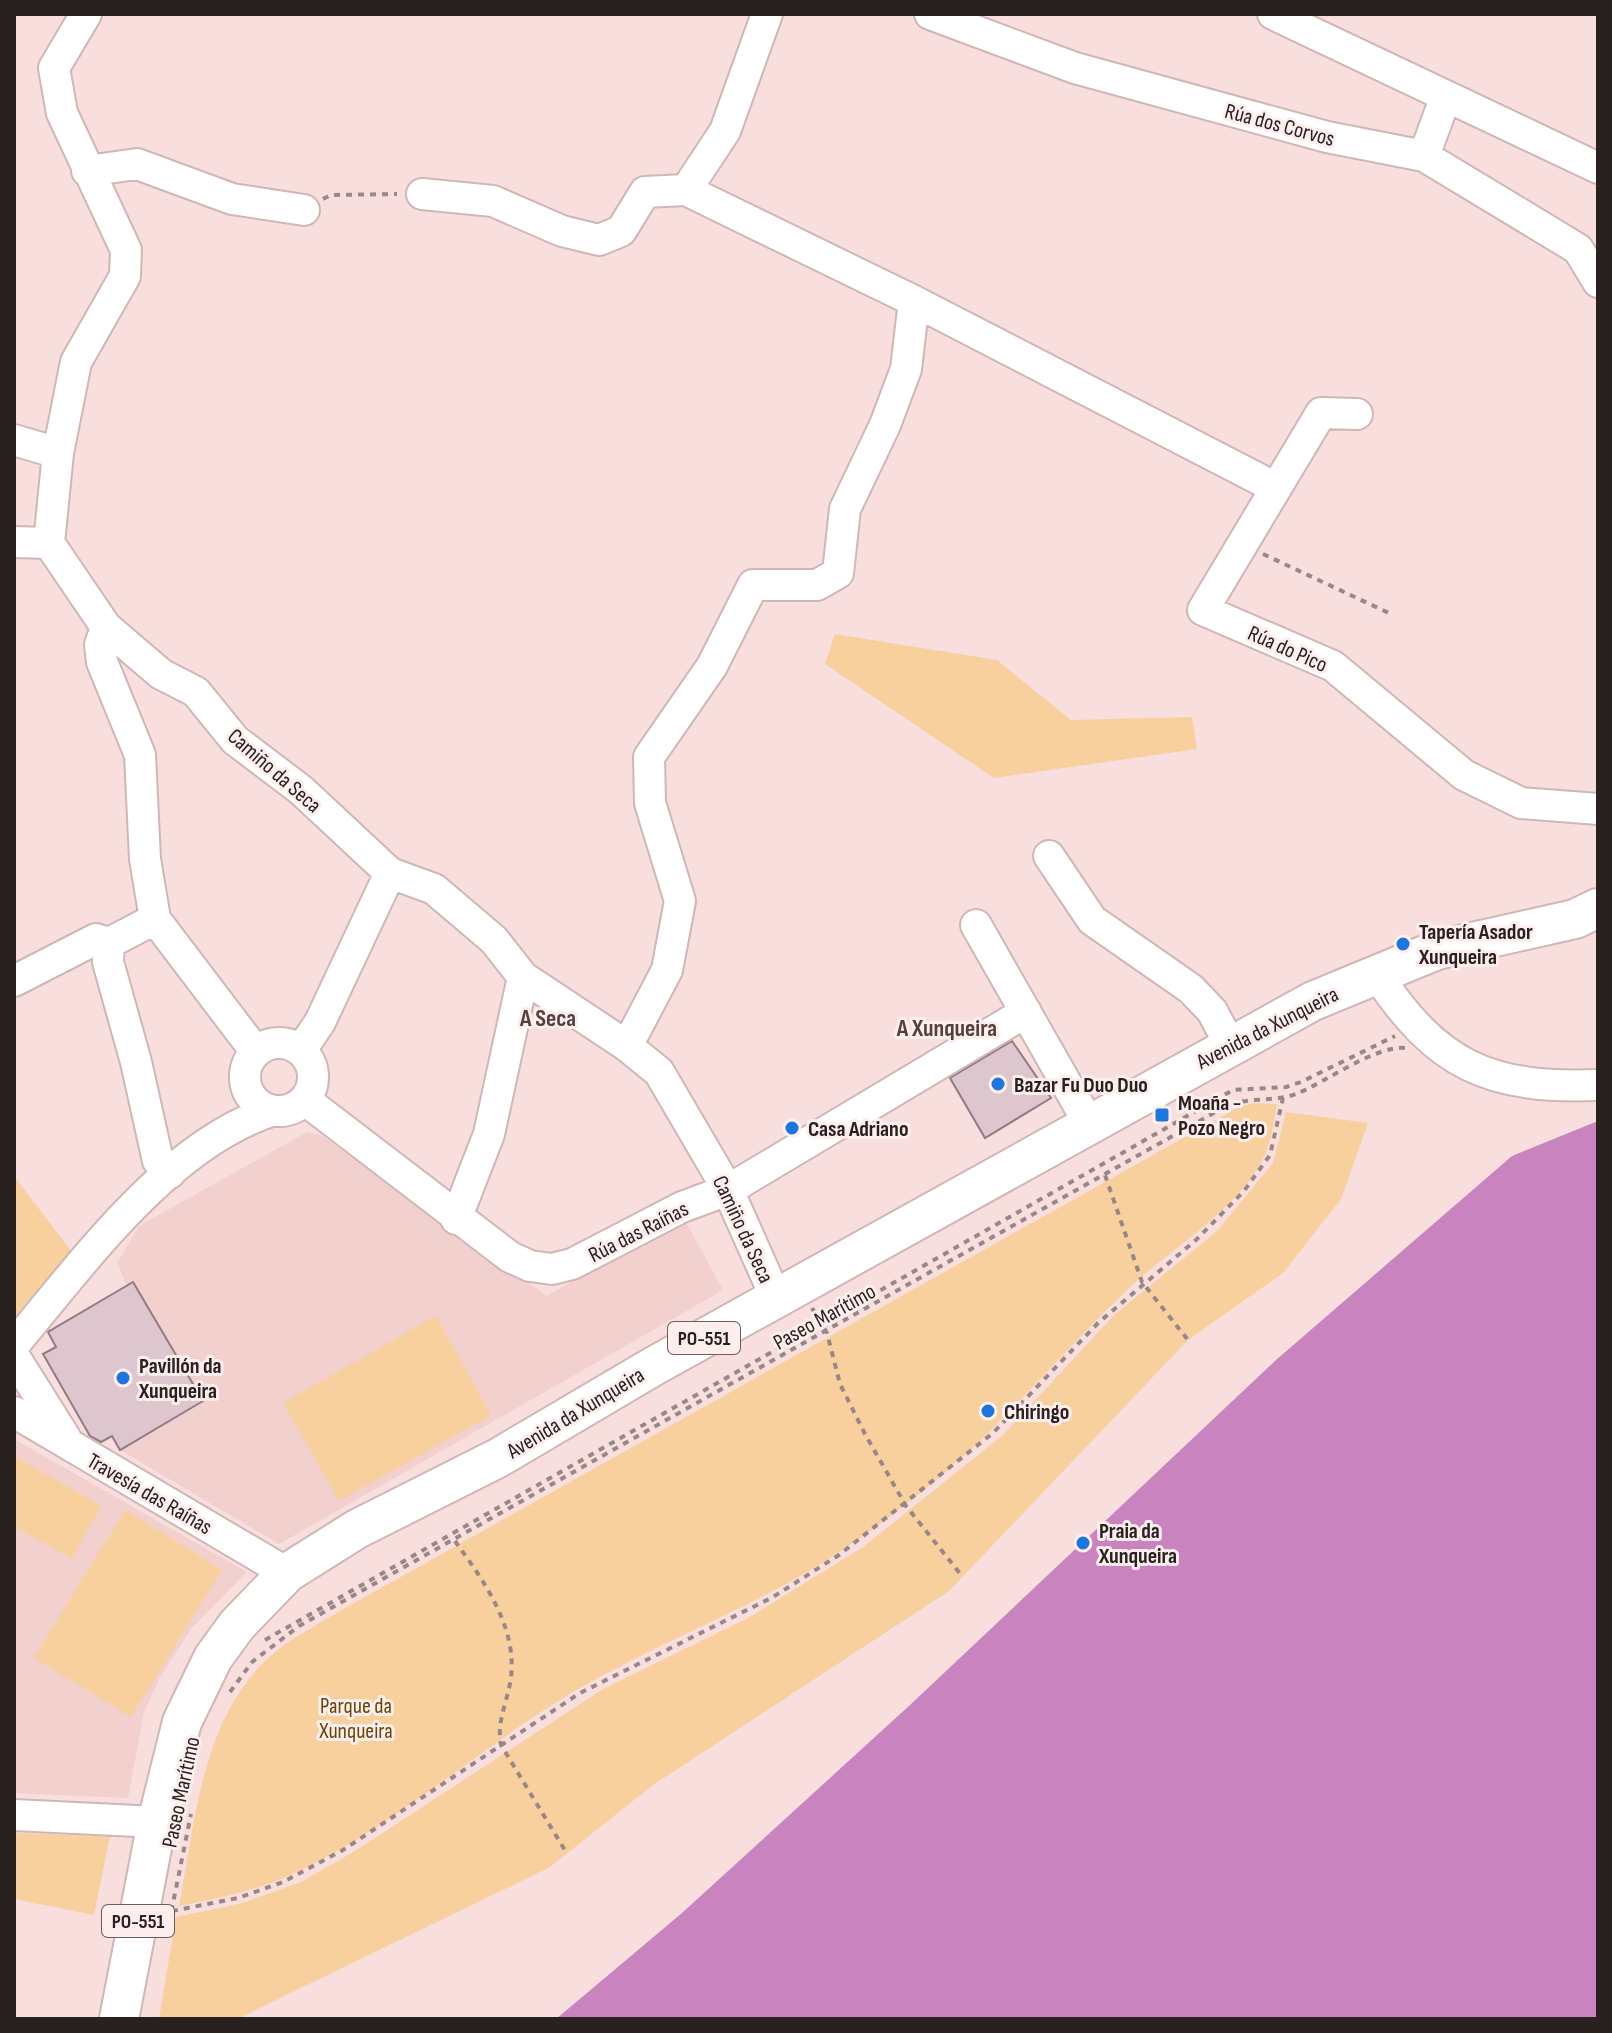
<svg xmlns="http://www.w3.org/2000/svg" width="1612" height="2033" font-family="'Sofia Sans Condensed',sans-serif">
  <rect width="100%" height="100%" fill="#f8dfde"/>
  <path fill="#f1d0cd" d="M 307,1132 L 321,1135 L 547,1296 L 677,1220 L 687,1224 L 723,1290 L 279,1544 L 120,1450 L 112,1436 L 96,1445 L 43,1354 L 55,1347 L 47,1333 L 127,1286 L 117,1263 L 139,1226 Z
    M 14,1439 L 247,1572 L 191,1629 L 159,1679 L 144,1712 L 128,1798 L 14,1793 Z"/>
  <path fill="#f7d09e" d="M 835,634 L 997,660 L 1071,720 L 1192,717 L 1197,749 L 994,778 L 825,664 Z
    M 1253,1103 L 1277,1104 C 1274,1120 1272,1138 1266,1152 C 1244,1206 1169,1250 1128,1289 C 1081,1334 1038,1383 992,1429 C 942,1479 881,1526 822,1563 C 744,1611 659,1643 580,1688 C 480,1746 392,1830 286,1877 C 251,1892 216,1899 179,1906 C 195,1823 201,1725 264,1662 C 285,1641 315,1626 340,1611 L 1235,1109 Z
    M 1286,1112 L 1368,1123 L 1341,1199 L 1283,1273 L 1188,1340 L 949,1591 L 653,1785 L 550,1867 L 237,2019 L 159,2019 L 176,1917 L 239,1904 L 301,1882 L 355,1851 L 603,1689 L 750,1617 L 863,1547 L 1003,1435 L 1114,1315 L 1217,1231 L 1273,1163 Z
    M 14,1176 L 72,1252 L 14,1318 Z
    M 436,1316 L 491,1415 L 339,1501 L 283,1403 Z
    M 14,1456 L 101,1506 L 72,1559 L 14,1526 Z
    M 125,1510 L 222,1570 L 131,1717 L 34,1658 Z
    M 14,1833 L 110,1836 L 94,1915 L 14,1899 Z"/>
  <path fill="#c983bf" d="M 1598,1121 L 1598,2019 L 556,2019 L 682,1913 L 910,1705 L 1276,1360 L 1512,1156 Z"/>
  <path fill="#ddc6cd" stroke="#917c83" stroke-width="2" d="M 1012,1041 L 1051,1098 L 985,1138 L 950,1078 Z
    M 133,1282 L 203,1401 L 120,1450 L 112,1436 L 101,1442 L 90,1436 L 43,1354 L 56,1347 L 48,1332 Z"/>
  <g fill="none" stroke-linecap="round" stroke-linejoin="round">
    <defs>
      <path id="minor" d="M 86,14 L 54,68 L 62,113 L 126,250 L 125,276 L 76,362 L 58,453 L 49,543 L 106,627 L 161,674 L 196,692 L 235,740 L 301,790 L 390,873 L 434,889 L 494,940 L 523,977 L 627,1046 L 659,1072 L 728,1190 L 776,1298
        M 930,14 L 1075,68 L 1327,137 L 1424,156 L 1578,249 L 1598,282
        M 1273,14 L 1598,168
        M 1424,156 L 1446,96
        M 87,171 L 137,164 L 232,199 L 304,210
        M 686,190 L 725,131 L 767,14
        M 422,194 L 493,201 L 562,231 L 599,240 L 621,231 L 645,192 L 686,190 L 914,301 L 1276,488
        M 1357,414 L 1321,413 L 1203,610 L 1333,666 L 1464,775 L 1521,803 L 1598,809
        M 14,440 L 58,453
        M 14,542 L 49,543
        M 106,627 L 100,645 L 102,662 L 140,755 L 145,859 L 155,919 L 256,1052
        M 1049,856 L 1092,920 L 1191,989 L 1212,1011 L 1230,1045
        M 976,925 L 1091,1127
        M 109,943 L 108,962 L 136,1062 L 158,1161 L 170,1173
        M 1376,973 C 1437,1066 1489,1089 1598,1085
        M 14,981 L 96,939 L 109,943 L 155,919
        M245 1077a34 34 0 1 1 68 0a34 34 0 1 1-68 0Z
        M 627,1046 L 667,970 L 680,901 L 650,803 L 649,757 L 712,666 L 753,585 L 817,585 L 838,573 L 845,509 L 885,425 L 906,369 L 914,301
        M 301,1050 L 320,1022 L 390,873
        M 305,1100 L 510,1257 L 530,1266 L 552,1269 L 572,1264 L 682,1207 L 728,1190 L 1026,1012
        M 456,1219 L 489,1134 L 523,977
        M 14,1345 C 83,1263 166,1146 271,1111
        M 14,1356 L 66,1439
        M 14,1412 L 287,1573
        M 14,1815 L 157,1822"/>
      <path id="major" d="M 119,2019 L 157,1822 L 182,1722 L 213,1658 L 237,1625 L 287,1573 L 357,1529 L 498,1458 L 654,1366 L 1313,1001 L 1437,950 L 1575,919 L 1598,908"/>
    </defs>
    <use href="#minor" stroke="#cfb7b5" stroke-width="34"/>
    <use href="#major" stroke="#cfb7b5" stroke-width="42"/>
    <path stroke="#998787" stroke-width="4" stroke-dasharray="6 6" stroke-linecap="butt" d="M 323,199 L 331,195 L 397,194
      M 1263,554 L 1391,614
      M 1105,1175 L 1142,1282 L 1188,1340
      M 812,1308 L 827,1333 L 840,1384 L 865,1434 L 906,1506 L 962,1576
      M 455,1541 C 483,1580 517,1626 511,1677 C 508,1701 496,1722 501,1745 L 566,1852
      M 265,1640 L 1233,1090 L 1286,1087 L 1301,1082 L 1395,1036
      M 230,1692 L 252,1662 L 299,1626 L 1228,1105 C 1251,1097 1274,1102 1296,1094 C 1324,1083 1376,1045 1405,1048
      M 172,1911 L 238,1898 L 283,1882 L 343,1850 L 580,1693 L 773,1597 L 839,1555 L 993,1433 L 1098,1323 L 1196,1240 L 1244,1191 L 1270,1155 L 1283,1098
      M 169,1923 L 191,1814"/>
    <use href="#minor" stroke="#fff" stroke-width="30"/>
    <use href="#major" stroke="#fff" stroke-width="38"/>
  </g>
  <g fill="#1c76df" stroke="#feefee" stroke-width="3">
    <circle cx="1403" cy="944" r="8"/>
    <circle cx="998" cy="1084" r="8"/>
    <rect x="1154" y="1107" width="16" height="16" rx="4"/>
    <circle cx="792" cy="1128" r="8"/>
    <circle cx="123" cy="1378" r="8"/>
    <circle cx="988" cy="1411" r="8"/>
    <circle cx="1083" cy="1543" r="8"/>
  </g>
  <g text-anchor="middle" stroke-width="6" stroke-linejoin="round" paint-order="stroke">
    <g fill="#feefee" stroke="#695e5e" stroke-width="2">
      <rect x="668" y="1322" width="72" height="32" rx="6"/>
      <rect x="102" y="1905" width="72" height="32" rx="6"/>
    </g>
    <g font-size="20" font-weight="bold" fill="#292020">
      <text x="704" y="1345">PO-551</text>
      <text x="138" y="1928">PO-551</text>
    </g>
    <g font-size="22" fill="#292020" stroke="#feefee">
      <text transform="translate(1280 124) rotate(15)" y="8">Rúa dos Corvos</text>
      <text transform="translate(1288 648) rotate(24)" y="8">Rúa do Pico</text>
      <text transform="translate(275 770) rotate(41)" y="8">Camiño da Seca</text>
      <text transform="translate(1267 1027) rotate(-27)" y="8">Avenida da Xunqueira</text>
      <text transform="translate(744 1229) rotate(65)" y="8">Camiño da Seca</text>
      <text transform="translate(638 1231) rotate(-27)" y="8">Rúa das Raíñas</text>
      <text transform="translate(824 1316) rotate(-29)" y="8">Paseo Marítimo</text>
      <text transform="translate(575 1412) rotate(-31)" y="8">Avenida da Xunqueira</text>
      <text transform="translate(150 1493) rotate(30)" y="8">Travesía das Raíñas</text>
      <text transform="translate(180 1792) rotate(-78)" y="8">Paseo Marítimo</text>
    </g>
    <g font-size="22" font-weight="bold" fill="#292020" stroke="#feefee" text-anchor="start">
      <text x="1419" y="939">Tapería Asador<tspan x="1419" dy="25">Xunqueira</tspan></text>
      <text x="1014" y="1092">Bazar Fu Duo Duo</text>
      <text x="1178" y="1110">Moaña -<tspan x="1178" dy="25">Pozo Negro</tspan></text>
      <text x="808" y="1136">Casa Adriano</text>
      <text x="139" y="1373">Pavillón da<tspan x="139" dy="25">Xunqueira</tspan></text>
      <text x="1004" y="1419">Chiringo</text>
      <text x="1099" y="1538">Praia da<tspan x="1099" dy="25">Xunqueira</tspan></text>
    </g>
    <g font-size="22" fill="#6a4404" stroke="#feefee">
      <text x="356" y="1713">Parque da<tspan x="356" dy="25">Xunqueira</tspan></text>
    </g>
    <g font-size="24" font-weight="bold" fill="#54403f" stroke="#feefee">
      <text x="548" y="1026">A Seca</text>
      <text x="947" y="1036">A Xunqueira</text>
    </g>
  </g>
  <rect width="1612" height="2033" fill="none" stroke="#292020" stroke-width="32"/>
</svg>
